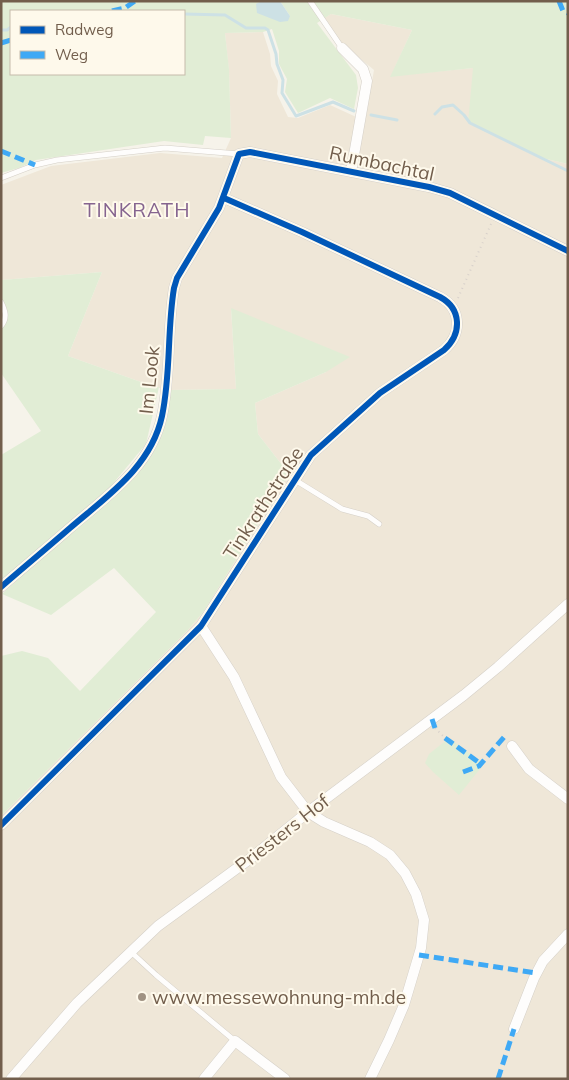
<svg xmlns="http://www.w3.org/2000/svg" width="569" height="1080" font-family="Mulish,sans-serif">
  <rect width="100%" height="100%" fill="#f6f3ea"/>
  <path fill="#efe7d8" d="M 331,14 L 412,30 L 391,76 L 473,68 L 538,157 L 568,164 L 568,1079 L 1,1079 L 1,816 L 187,631 L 204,611 L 289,474 L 258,434 L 255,403 L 326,372 L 231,309 L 236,389 L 168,390 L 155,387 L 68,356 L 102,272 L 1,280 L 1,185 L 51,166 L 160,153 L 222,158 L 231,138 L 229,71 L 225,33 L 263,32 L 270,54 L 271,66 L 278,81 L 277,94 L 288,117 L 298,118 L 330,105 L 365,121 L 374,70 L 339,41 L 324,18 Z"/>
  <path fill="#e1edd5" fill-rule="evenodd" d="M 1,1 L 261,1 L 257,4 L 290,16 L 280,1 L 568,1 L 568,164 L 538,157 L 468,123 L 473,68 L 390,77 L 412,30 L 331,14 L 317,23 L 356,75 L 358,88 L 354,109 L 330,98 L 298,113 L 285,92 L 287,79 L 279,64 L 279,51 L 272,29 L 263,32 L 225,33 L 229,69 L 231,138 L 205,136 L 203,145 L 164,141 L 36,160 L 19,168 L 1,173 ZM 11,11 L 184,11 L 184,74 L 11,74 Z
    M 102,272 L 68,356 L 155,387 L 159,387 L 146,444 L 106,492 L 1,586 L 1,455 L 41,431 L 1,373 L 1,328 C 14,313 3,312 1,298 C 1,292 1,286 1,280 Z
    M 231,308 L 350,357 L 326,372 L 255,403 L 258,434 L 289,474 L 204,611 L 187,631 L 1,816 L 1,656 L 22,651 L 48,658 L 80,691 L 156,612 L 114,568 L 51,615 L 2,594 L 95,509 L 146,460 L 168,390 L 236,389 Z
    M 449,738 L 484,764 L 459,795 L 433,772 L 425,763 L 429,754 Z"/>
  <path fill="#cde1e5" d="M 261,1 L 280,1 L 290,16 L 288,21 L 280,22 L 257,13 L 256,4 Z"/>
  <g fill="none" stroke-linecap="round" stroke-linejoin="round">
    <path stroke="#cde1e5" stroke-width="3" d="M 184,14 L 225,15 L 246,28 L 265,28 L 268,30 L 276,54 L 277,64 L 283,80 L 282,93 L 296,116 L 333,102 L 354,111
      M 1,30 L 7,30 L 11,27
      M 435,114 L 442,107 L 453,105 L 464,115 L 470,123 L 568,171
      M 371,115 L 397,120"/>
    <defs>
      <path id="service" d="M 310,1 L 342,48
        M 1,178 L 35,165 L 57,160 L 165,148 L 239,154
        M 1,302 C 5,310 8,318 1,326
        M 295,480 L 342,509 L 368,516 L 379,524
        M 131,952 L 156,975 L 235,1041"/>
      <path id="minor" d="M 342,48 L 363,69 L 367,81 L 351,172
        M 1,587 C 24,567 47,548 70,528 C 107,496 151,467 162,416 C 171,374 167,330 174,288 L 177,278 L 219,208 L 239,154 L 250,152 L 429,187 L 450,193 L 568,251
        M 201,626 L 234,677 L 281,777 L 308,812 L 324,822 L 370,842 L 390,855 L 405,873 L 416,894 L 424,920 L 421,948 L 404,1005 L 389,1040 L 370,1079
        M 512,746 L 529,769 L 568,799
        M 1,825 L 201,626 L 311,455 L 380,393 L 444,350 C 462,334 462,309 440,297 L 302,232 L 224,198
        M 514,1029 L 534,978 L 543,961 L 568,934
        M 11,1079 L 77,1003 L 158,926 L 251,858 L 308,812 L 464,695 L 498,667 L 568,604
        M 204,1079 L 235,1041 L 285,1079"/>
    </defs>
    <use href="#service" stroke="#d5d0c8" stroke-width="6"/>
    <use href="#minor" stroke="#d5d0c8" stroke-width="11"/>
    <path stroke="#d8d1cb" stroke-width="2" stroke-dasharray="1 4" stroke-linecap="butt" d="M 458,298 L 491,224
      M 435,728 L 445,738"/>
    <use href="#service" stroke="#fefdfc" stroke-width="5"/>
    <use href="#minor" stroke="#fefdfc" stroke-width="10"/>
    <path stroke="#3fa9f5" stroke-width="5" stroke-dasharray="10 5" stroke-linecap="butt" d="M 559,1 L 563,11 L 568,13
      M 112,11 L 125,8 L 135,1
      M 1,43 L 11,40
      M 1,151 L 35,165
      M 432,719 L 435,728
      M 445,738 L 481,764
      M 463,772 L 479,766 L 505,736
      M 419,955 L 536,973
      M 498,1079 L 514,1029"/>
    <defs>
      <path id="cycleway" d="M 1,587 C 24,567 47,548 70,528 C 107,496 151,467 162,416 C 171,374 167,330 174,288 L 177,278 L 219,208 L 239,154 L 250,152 L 429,187 L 450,193 L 568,251
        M 1,825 L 201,626 L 311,455 L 380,393 L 444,350 C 462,334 462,309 440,297 L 302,232 L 224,198"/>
    </defs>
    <use href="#cycleway" stroke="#fef9eb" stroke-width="9"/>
    <use href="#cycleway" stroke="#0057b8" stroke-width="6"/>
  </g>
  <circle fill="#a09283" stroke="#fef9eb" stroke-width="2" cx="142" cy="997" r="5"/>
  <g text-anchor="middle" stroke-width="4" stroke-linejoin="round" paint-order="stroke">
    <g font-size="19" fill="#725e4c" stroke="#fef9eb">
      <text transform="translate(382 163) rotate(12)" y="7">Rumbachtal</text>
      <text transform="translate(149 380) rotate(-84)" y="7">Im Look</text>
      <text transform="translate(263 503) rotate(-57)" y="7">Tinkrathstraße</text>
      <text transform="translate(282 833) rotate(-38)" y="7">Priesters Hof</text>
    </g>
    <g font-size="19" fill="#725e4c" stroke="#fef9eb" text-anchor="start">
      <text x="152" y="1004">www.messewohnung-mh.de</text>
    </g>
    <g font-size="20" letter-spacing="1" fill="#85648f" stroke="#fef9eb">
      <text x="137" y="217">TINKRATH</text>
    </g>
  </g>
  <rect width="569" height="1080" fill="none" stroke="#725e4c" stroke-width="5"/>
  <rect x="10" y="10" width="175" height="65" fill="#fef9eb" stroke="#c6bbab"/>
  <rect x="20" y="26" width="25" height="8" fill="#0057b8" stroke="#c6bbab"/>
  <text x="55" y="35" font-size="15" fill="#725e4c">Radweg</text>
  <rect x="20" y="51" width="25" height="8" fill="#3fa9f5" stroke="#c6bbab"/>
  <text x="55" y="60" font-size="15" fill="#725e4c">Weg</text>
</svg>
